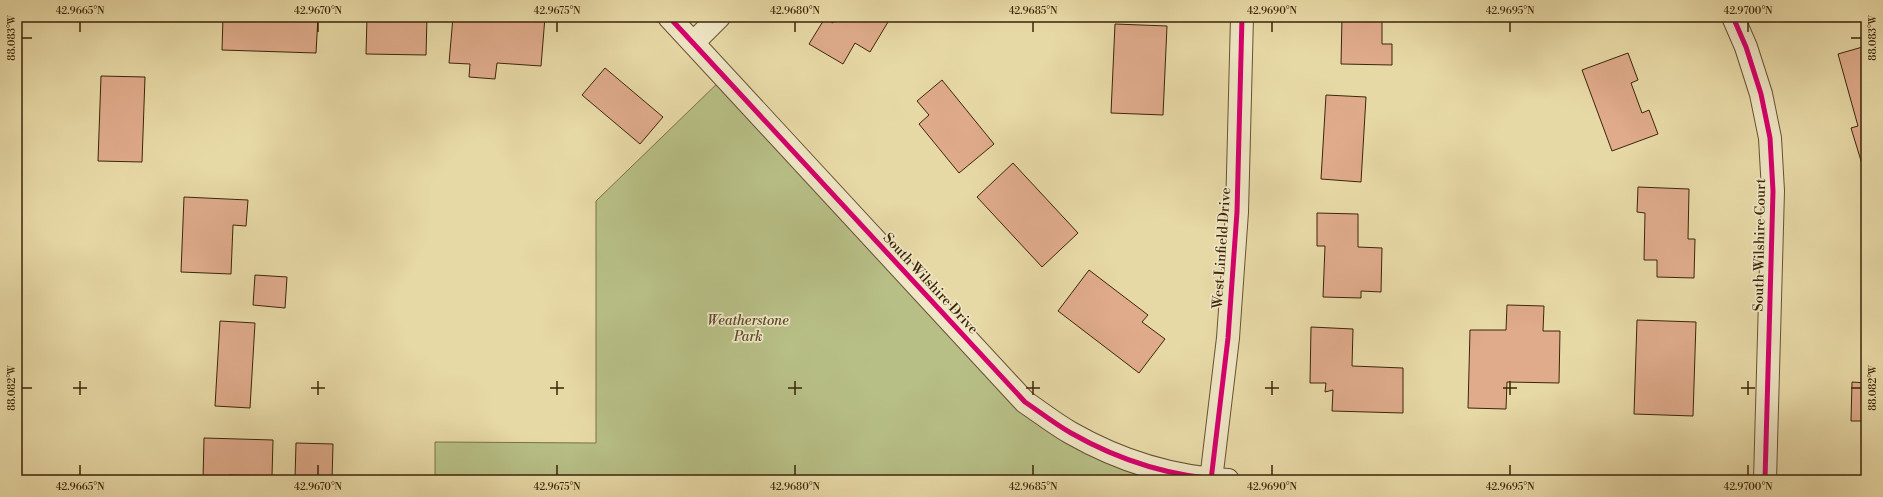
<svg xmlns="http://www.w3.org/2000/svg" width="1883" height="497" font-family="'Libre Bodoni',serif">
  <rect width="100%" height="100%" fill="#e7d9a6"/>
  <filter id="stains"><feTurbulence type="fractalNoise" baseFrequency=".005" numOctaves="4"/><feColorMatrix values="0 0 0 0 .2 0 0 0 0 .09 0 0 0 0 .02 0 0 0 .5 -.17"/></filter>
  <radialGradient id="worn" r=".72"><stop offset=".6" stop-color="#630" stop-opacity="0"/><stop offset="1" stop-color="#630" stop-opacity=".3"/></radialGradient>
  <path fill="#b7bf86" stroke="#7a7247" d="M 725,76 L 1006,382 L 1070,432 L 1211,480 L 435,480 L 435,442 L 596,443 L 596,201 Z"/>
  <path fill="#dfab8b" stroke="#3c2508" d="M 223,17 L 318,17 L 316,53 L 222,50 Z
    M 367,17 L 427,17 L 426,55 L 366,54 Z
    M 453,17 L 545,17 L 541,66 L 497,63 L 495,79 L 469,77 L 470,64 L 449,63 Z
    M 836,17 L 891,17 L 870,52 L 855,43 L 843,64 L 809,44 L 825,18 L 833,23 Z
    M 1342,17 L 1382,17 L 1382,44 L 1392,44 L 1392,65 L 1341,64 Z
    M 1550,17 L 1596,17 L 1596,20 L 1550,20 Z
    M 1115,24 L 1167,26 L 1163,115 L 1111,113 Z
    M 1866,46 L 1866,163 L 1862,164 L 1851,128 L 1858,126 L 1838,54 Z
    M 1628,53 L 1638,80 L 1631,83 L 1642,113 L 1649,110 L 1658,134 L 1612,151 L 1582,70 Z
    M 605,68 L 663,117 L 640,144 L 582,95 Z
    M 101,76 L 145,77 L 142,162 L 98,161 Z
    M 942,80 L 994,144 L 959,173 L 919,124 L 929,115 L 917,101 Z
    M 1326,95 L 1366,97 L 1361,182 L 1321,179 Z
    M 1013,163 L 1078,233 L 1042,267 L 977,197 Z
    M 1638,187 L 1689,189 L 1688,239 L 1695,239 L 1694,278 L 1657,277 L 1657,260 L 1644,260 L 1645,213 L 1637,212 Z
    M 184,197 L 248,200 L 246,226 L 233,225 L 231,274 L 181,272 Z
    M 1317,213 L 1358,214 L 1358,247 L 1382,248 L 1381,292 L 1361,291 L 1361,298 L 1323,297 L 1325,246 L 1317,246 Z
    M 1089,270 L 1148,315 L 1142,322 L 1165,339 L 1139,373 L 1058,311 Z
    M 255,275 L 287,277 L 285,308 L 253,305 Z
    M 1507,305 L 1544,306 L 1543,331 L 1560,331 L 1559,383 L 1507,382 L 1506,409 L 1468,408 L 1470,330 L 1506,330 Z
    M 1637,320 L 1696,322 L 1693,416 L 1634,414 Z
    M 220,321 L 255,323 L 250,408 L 215,406 Z
    M 1311,327 L 1353,329 L 1352,366 L 1403,368 L 1403,413 L 1332,411 L 1333,390 L 1325,392 L 1326,383 L 1310,383 Z
    M 1852,382 L 1866,383 L 1866,421 L 1851,421 Z
    M 204,438 L 273,440 L 272,476 L 229,475 L 229,480 L 203,480 Z
    M 296,443 L 333,444 L 332,480 L 295,479 Z"/>
  <g fill="none" stroke-linecap="round" stroke-linejoin="round">
    <defs>
      <path id="minor" d="M 669,17 L 1025,402 C 1040,412 1055,424 1071,433 C 1120,461 1172,477 1228,480
        M 1733,17 L 1746,47 L 1761,94 L 1770,138 L 1773,191 L 1765,480
        M 694,42 L 719,17
        M 1211,480 L 1228,338 L 1237,212 L 1242,17"/>
    </defs>
    <use href="#minor" stroke="#675230" stroke-width="24"/>
    <use href="#minor" stroke="#efe6c5" stroke-width="22"/>
    <defs>
      <path id="cycleway" d="M 669,17 L 1025,402 C 1040,412 1055,424 1071,433 C 1120,461 1172,477 1228,480
        M 1733,17 L 1746,47 L 1761,94 L 1770,138 L 1773,191 L 1765,480
        M 1211,480 L 1228,338 L 1237,212 L 1242,17"/>
    </defs>
    <use href="#cycleway" stroke="#efe6c5" stroke-width="8"/>
    <use href="#cycleway" stroke="#d6006c" stroke-width="5"/>
  </g>
  <path fill="none" stroke="#3c2508" stroke-width="1.5" d="M 80,22 L 80,32M 318,22 L 318,32M 557,22 L 557,32M 795,22 L 795,32M 1033,22 L 1033,32M 1272,22 L 1272,32M 1510,22 L 1510,32M 1748,22 L 1748,32M 22,38 L 32,38M 1851,38 L 1861,38M 80,381 L 80,395M 318,381 L 318,395M 557,381 L 557,395M 795,381 L 795,395M 1033,381 L 1033,395M 1272,381 L 1272,395M 1510,381 L 1510,395M 1748,381 L 1748,395M 22,388 L 32,388M 73,388 L 87,388M 311,388 L 325,388M 550,388 L 564,388M 788,388 L 802,388M 1026,388 L 1040,388M 1265,388 L 1279,388M 1503,388 L 1517,388M 1741,388 L 1755,388M 1851,388 L 1861,388M 80,465 L 80,475M 318,465 L 318,475M 557,465 L 557,475M 795,465 L 795,475M 1033,465 L 1033,475M 1272,465 L 1272,475M 1510,465 L 1510,475M 1748,465 L 1748,475"/>
  <g text-anchor="middle" stroke-width="3.5" stroke-linejoin="round" paint-order="stroke">
    <g font-size="14" fill="#3c2508" stroke="#efe6c5">
      <text transform="translate(1759 245) rotate(-89)" y="5">South Wilshire Court</text>
      <text transform="translate(1221 248) rotate(-86)" y="5">West Linfield Drive</text>
      <text transform="translate(931 283) rotate(47)" y="5">South Wilshire Drive</text>
    </g>
    <g font-size="14" font-style="italic" fill="#5b4c28" stroke="#efe6c5">
      <text x="748" y="325">Weatherstone<tspan x="748" dy="16">Park</tspan></text>
    </g>
  </g>
  <rect width="1883" height="497" fill="none" stroke="#e7d9a6" stroke-width="44"/>
  <rect x="22" y="22" width="1839" height="453" fill="none" stroke="#3c2508" stroke-width="1.5"/>
  <g font-size="10" text-anchor="middle" fill="#3c2508">
    <text x="80" y="14">42.9665°N</text>
    <text x="318" y="14">42.9670°N</text>
    <text x="557" y="14">42.9675°N</text>
    <text x="795" y="14">42.9680°N</text>
    <text x="1033" y="14">42.9685°N</text>
    <text x="1272" y="14">42.9690°N</text>
    <text x="1510" y="14">42.9695°N</text>
    <text x="1748" y="14">42.9700°N</text>
    <text transform="translate(1872 38) rotate(-90)" y="4">88.083°W</text>
    <text transform="translate(11 38) rotate(-90)" y="4">88.083°W</text>
    <text transform="translate(1872 388) rotate(-90)" y="4">88.082°W</text>
    <text transform="translate(11 388) rotate(-90)" y="4">88.082°W</text>
    <text x="80" y="490">42.9665°N</text>
    <text x="318" y="490">42.9670°N</text>
    <text x="557" y="490">42.9675°N</text>
    <text x="795" y="490">42.9680°N</text>
    <text x="1033" y="490">42.9685°N</text>
    <text x="1272" y="490">42.9690°N</text>
    <text x="1510" y="490">42.9695°N</text>
    <text x="1748" y="490">42.9700°N</text>
  </g>
  <rect width="100%" height="100%" filter="url(#stains)"/>
  <rect width="100%" height="100%" fill="url(#worn)"/>
</svg>
